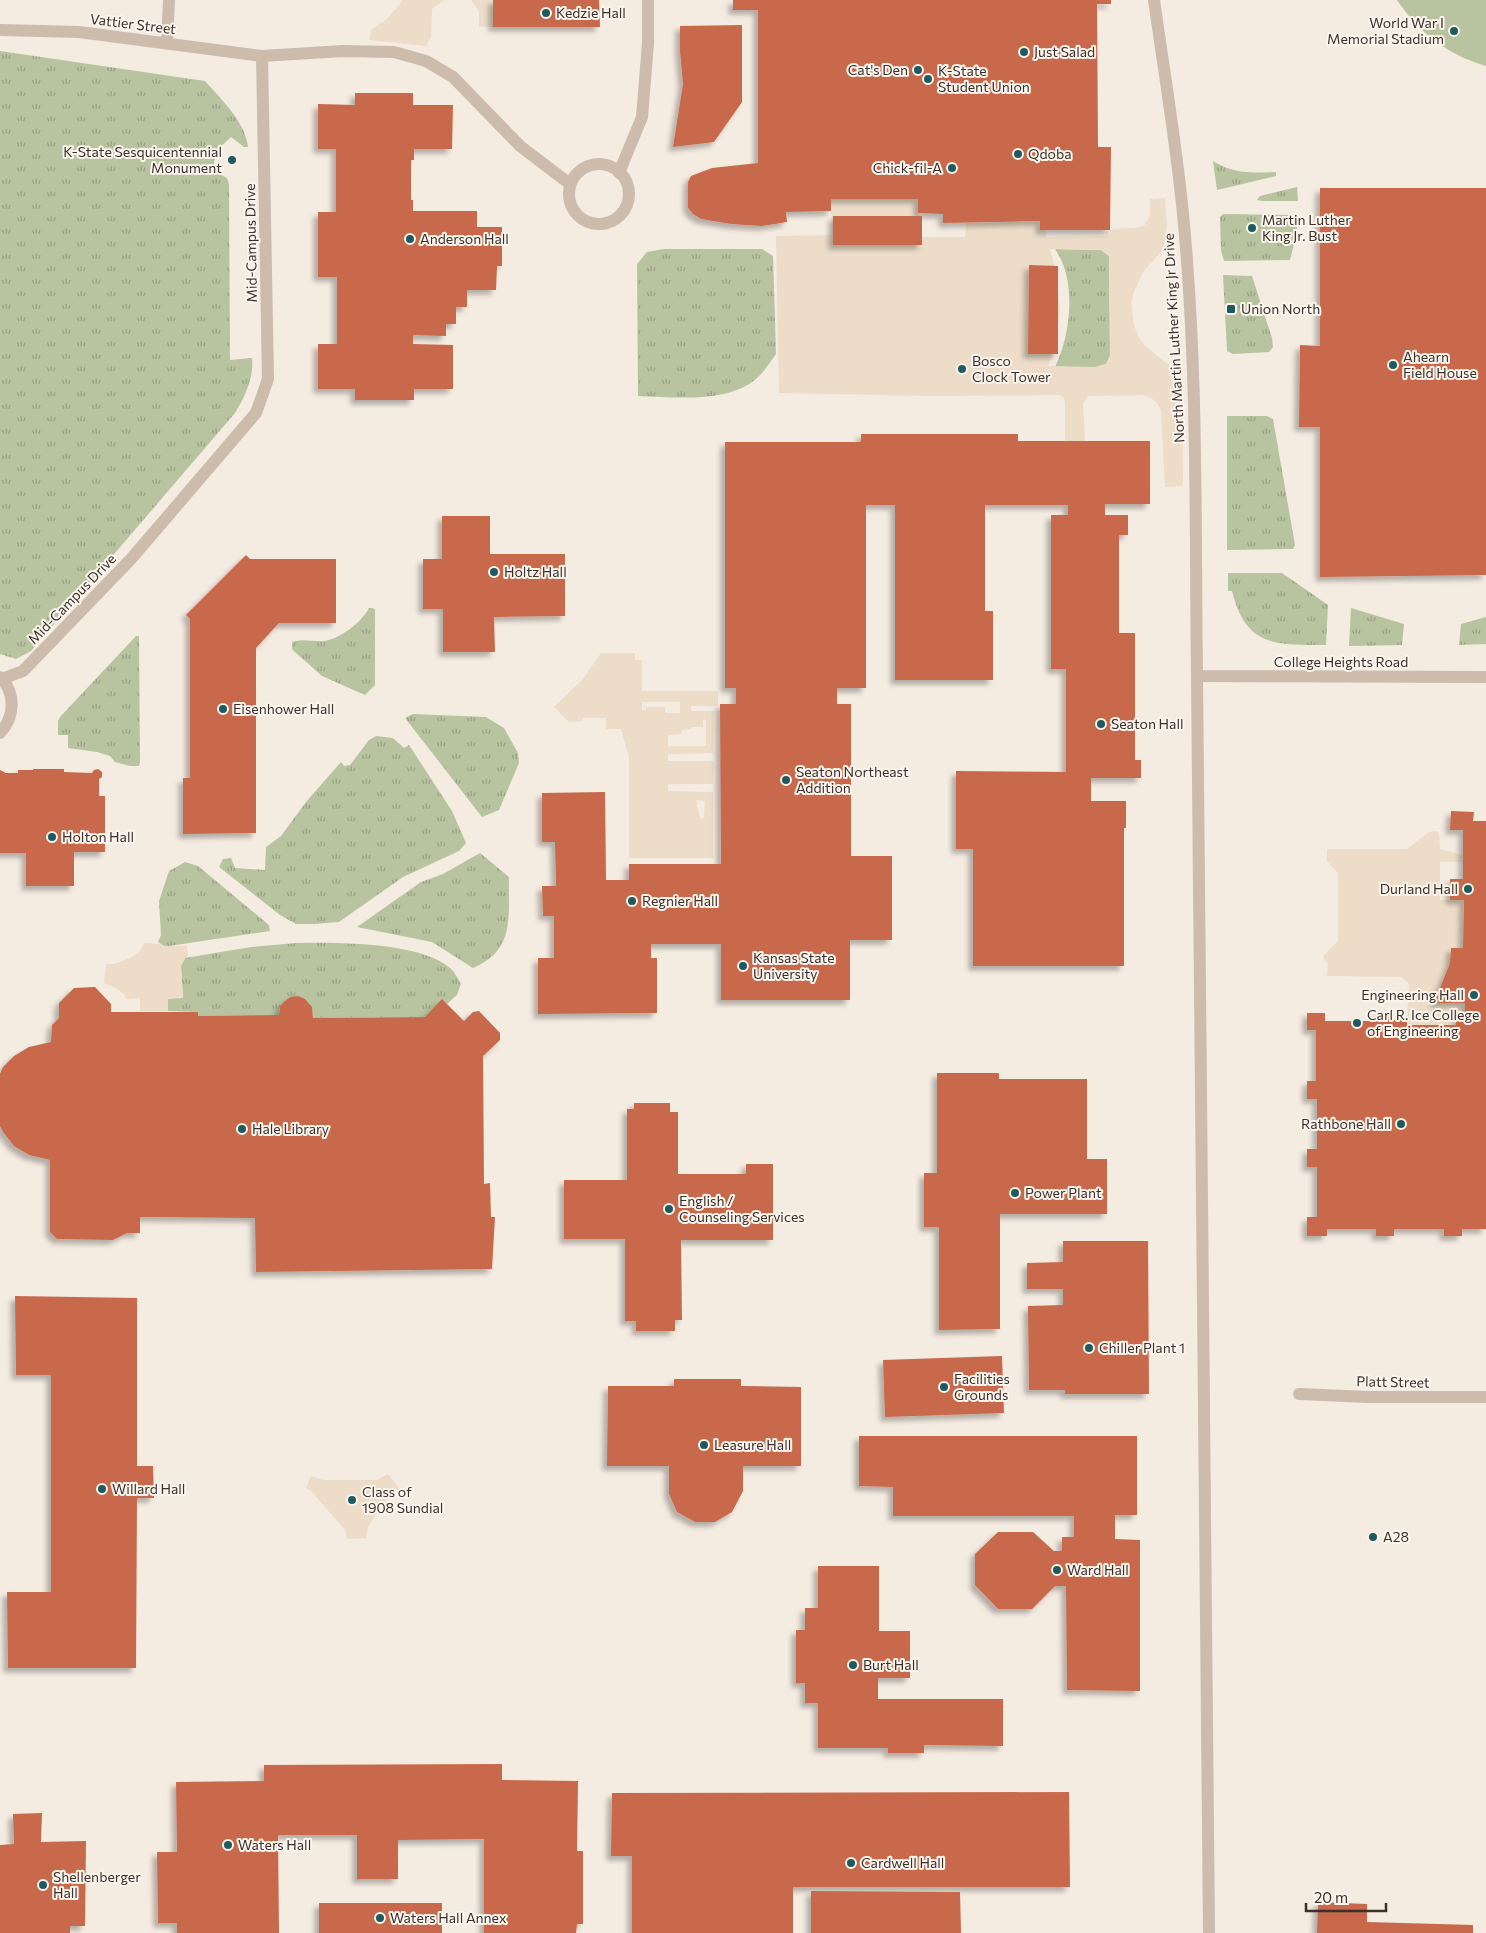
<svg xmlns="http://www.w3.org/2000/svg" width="1486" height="1933" font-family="Commissioner,sans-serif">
  <defs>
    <pattern id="grass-tufts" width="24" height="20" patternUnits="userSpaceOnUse" patternTransform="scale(1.25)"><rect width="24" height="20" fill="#b8c4a0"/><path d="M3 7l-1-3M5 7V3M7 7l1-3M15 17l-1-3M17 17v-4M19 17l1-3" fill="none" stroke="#97a083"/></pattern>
    <filter id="shadow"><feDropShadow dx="-4.5" dy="4.5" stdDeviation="2.5" flood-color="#0004"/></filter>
  </defs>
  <rect width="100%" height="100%" fill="#f4ebe1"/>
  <path fill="url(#grass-tufts)" d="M 0,51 L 205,81 C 221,99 246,123 248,147 L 244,147 L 231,137 L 216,151 L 214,163 L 218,173 L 227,178 L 229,184 L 230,360 L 252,358 C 254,378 245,396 235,413 L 31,651 L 16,659 L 0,654 Z
    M 1213,161 C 1233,174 1253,173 1276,172 L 1276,176 L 1217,190 Z
    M 1297,187 L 1298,201 L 1263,201 L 1257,200 L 1260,196 Z
    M 1223,214 L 1297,215 L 1297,231 L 1290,260 L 1224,261 L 1221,250 L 1220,217 Z
    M 664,249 L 762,249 L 773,256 L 776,354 C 770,362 764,372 757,378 C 728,404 674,397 638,396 L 637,264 L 647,252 Z
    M 1055,249 L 1101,250 L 1109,256 L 1110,356 L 1106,364 L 1096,367 L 1055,367 C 1071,335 1077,280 1055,249 Z
    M 1223,275 L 1252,276 L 1272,338 L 1273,347 L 1269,352 L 1233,354 L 1227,351 Z
    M 1227,416 L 1267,416 L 1273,419 L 1295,545 L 1293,549 L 1227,550 Z
    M 1228,573 L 1282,573 L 1328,605 L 1326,645 C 1277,645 1246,648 1232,591 L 1228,591 Z
    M 369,608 L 372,608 L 375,609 L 375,685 L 365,695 L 322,676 L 296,653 L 292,649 L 292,642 C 303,638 314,642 324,641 C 340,639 362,622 369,608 Z
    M 1351,608 L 1404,624 L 1402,645 L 1349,646 Z
    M 1486,617 L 1486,644 L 1459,645 L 1461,624 Z
    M 136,636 L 139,636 L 140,762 L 139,766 L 130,766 L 115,762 L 110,756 L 97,752 L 68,748 L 68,735 L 58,735 L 58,721 L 60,717 Z
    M 413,714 L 486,717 L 504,728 L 518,753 L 519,763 L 499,810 L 482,817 L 405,718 Z
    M 376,736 L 393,738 L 404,748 L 409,745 L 452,811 L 466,843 L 459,851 L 403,877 L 339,922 L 314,924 L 296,924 L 280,915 L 219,867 L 223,859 L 231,858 L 235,868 L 265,870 L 266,847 L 281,836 L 306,802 L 341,762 L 344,766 L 350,765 L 369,740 Z
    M 480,853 L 509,877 C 508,916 516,950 473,968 L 432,942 L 357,927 L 421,882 L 443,874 Z
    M 185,862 L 198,866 L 269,925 L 270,931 L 169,946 L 164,946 L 158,942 L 161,935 L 159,901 L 169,871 Z
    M 296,943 C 334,942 422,942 450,968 C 455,972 458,979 461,984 L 457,995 L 447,1004 L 442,1000 L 425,1017 L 313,1018 C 312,1000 306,1000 290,997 L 280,1006 L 279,1015 L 198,1016 L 197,1012 L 168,1011 L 167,999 L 183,997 L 181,966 L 185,958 L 251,947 Z"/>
  <path fill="#b8c4a0" d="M 1397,0 L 1486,0 L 1486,66 C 1448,55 1419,33 1397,0 Z"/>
  <path fill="#ecdcc8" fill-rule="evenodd" d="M 403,0 L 444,0 L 432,9 L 431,37 L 426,46 L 370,40 L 371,30 L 386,20 Z
    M 471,0 L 493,0 L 493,27 L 479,27 L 479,11 Z
    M 1165,198 L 1167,227 L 1164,247 L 1160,253 L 1143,272 L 1133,294 L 1131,303 L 1134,325 L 1138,336 L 1145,346 L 1168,364 L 1179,382 L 1182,393 L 1183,486 L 1165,487 L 1161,411 L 1157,403 L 1151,398 L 1143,395 L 1088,396 L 1083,403 L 1085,441 L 1065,441 L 1065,403 L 1064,398 L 1060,395 L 934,396 L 779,393 L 776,236 L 832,235 L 831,199 L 918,199 L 918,237 L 965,237 L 966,223 L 1039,221 L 1040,230 L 1046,230 L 1046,237 L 1105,236 L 1105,232 L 1113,229 L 1134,228 L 1144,226 L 1150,216 L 1150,199 ZM 1050,249 L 1101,250 L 1109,256 L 1110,355 L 1106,364 L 1096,367 L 1048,366 L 1055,348 L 1060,310 L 1056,272 Z
    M 601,653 L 635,653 L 635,660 L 642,660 L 642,691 L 718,691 L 718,706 L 691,706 L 691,711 L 714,711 L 713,753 L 668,754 L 668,761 L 714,761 L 713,784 L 668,784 L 668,791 L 713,792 L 713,858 L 629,858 L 629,757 L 621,729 L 606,729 L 606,718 L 583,718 L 583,721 L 569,722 L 554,707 L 583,679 ZM 642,702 L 680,702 L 680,713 L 665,713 L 665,707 L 646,707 L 646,710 L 642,710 ZM 703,720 L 706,720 L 706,746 L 668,746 L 668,735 L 682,734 L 682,730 L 691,729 L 691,727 L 703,727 ZM 696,800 L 705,801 L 704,818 L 700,818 Z
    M 1437,831 L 1439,834 L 1440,849 L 1463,855 L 1463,862 L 1440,862 L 1440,900 L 1464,900 L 1463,948 L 1451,949 L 1450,963 L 1465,1003 L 1465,1018 L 1456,1018 L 1456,1025 L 1407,1025 L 1409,984 L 1402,977 L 1327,976 L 1328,965 L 1323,956 L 1338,941 L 1338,873 L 1327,861 L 1327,849 L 1407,849 L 1429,832 Z
    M 144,943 L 161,944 L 164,946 L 187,946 L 188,957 L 185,958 L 181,966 L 183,998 L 168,999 L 168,1011 L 140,1011 L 140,998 L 126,999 L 124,994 L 116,988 L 104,983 L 106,964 L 115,964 L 130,958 L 139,953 Z
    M 388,1474 L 399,1488 L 385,1501 L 368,1527 L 366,1538 L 347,1539 L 345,1530 L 311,1491 L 306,1488 L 311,1476 L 323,1480 L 377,1480 Z"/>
  <path fill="#c8694b" filter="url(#shadow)" d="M 493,0 L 599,0 L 600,27 L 493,27 Z
    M 733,0 L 1111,0 L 1111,4 L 1097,4 L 1098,147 L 1111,147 L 1110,230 L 1040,230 L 1040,221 L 943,223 L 943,214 L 918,213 L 918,199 L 831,199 L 831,211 L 786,212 L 787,222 L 762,226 L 731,224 L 701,219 L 693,214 L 688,208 L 688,182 L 691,176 L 712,168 L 758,163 L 758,10 L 733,10 Z
    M 742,25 L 742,102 L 714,142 L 673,147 L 683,84 L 680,51 L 680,26 Z
    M 355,93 L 413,93 L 413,105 L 453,105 L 452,149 L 414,149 L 414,160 L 411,160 L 411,200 L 413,200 L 413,211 L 477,211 L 477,227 L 502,227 L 502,266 L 497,266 L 496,290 L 467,290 L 467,307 L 456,307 L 456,324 L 446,324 L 446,336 L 413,335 L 413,344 L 453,345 L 453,389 L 414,389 L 414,400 L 355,400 L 355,389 L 318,389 L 318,344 L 337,344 L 337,277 L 318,277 L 318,212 L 336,212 L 336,149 L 318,149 L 318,104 L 355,105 Z
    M 1320,188 L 1486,188 L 1486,575 L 1320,577 L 1320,427 L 1299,427 L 1300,345 L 1320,346 Z
    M 833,216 L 922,216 L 922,245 L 833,245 Z
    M 1029,265 L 1058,266 L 1058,354 L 1028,354 Z
    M 861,434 L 1018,434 L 1018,441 L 1150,441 L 1150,504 L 1105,504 L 1105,515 L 1128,515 L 1128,535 L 1119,535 L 1119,633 L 1135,633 L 1135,760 L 1141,760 L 1141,778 L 1091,778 L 1091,801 L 1126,801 L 1126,828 L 1124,828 L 1124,966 L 973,966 L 973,849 L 956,849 L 956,771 L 1066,772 L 1066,669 L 1051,669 L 1051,515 L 1068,515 L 1068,505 L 985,505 L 985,611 L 993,611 L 993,680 L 895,680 L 895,505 L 866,505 L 866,688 L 837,688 L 837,704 L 851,704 L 851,856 L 892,856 L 892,940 L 850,940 L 850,1000 L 721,1000 L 721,944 L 651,944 L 651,958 L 657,958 L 657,1013 L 538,1014 L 538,958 L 554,958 L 554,916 L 543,916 L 542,886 L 556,886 L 555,842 L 542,842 L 542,793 L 605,792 L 606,880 L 629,880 L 629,864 L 721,864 L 720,704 L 736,704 L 736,688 L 725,688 L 725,442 L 861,442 Z
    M 442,516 L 490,516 L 490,554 L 565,554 L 565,616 L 494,617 L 495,652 L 443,652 L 443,609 L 423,609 L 423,559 L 442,559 Z
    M 246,555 L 250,559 L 336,559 L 336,623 L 279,623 L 256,648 L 256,833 L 183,834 L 183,778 L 190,778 L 190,619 L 186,615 Z
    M 33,769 L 64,769 L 64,772 L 92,773 L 94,770 L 98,769 L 102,772 L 102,777 L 99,779 L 99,796 L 105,796 L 105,852 L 74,852 L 74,886 L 26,886 L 26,853 L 0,853 L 0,770 L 6,773 L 18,773 L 18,770 L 33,770 Z
    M 1451,811 L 1474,812 L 1473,821 L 1486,821 L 1486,1229 L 1462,1229 L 1462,1236 L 1444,1236 L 1444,1229 L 1394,1229 L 1394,1236 L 1376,1236 L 1376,1229 L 1327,1229 L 1327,1236 L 1307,1236 L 1307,1217 L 1317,1217 L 1317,1167 L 1307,1167 L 1307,1149 L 1317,1149 L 1317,1099 L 1307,1099 L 1307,1081 L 1316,1081 L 1316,1030 L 1307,1030 L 1307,1013 L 1325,1013 L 1325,1021 L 1377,1021 L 1377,1013 L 1393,1013 L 1393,1020 L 1407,1020 L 1407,1025 L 1456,1025 L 1456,1018 L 1465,1018 L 1465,1003 L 1434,1003 L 1450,963 L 1451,948 L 1463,948 L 1464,900 L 1450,900 L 1450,879 L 1463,879 L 1463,830 L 1450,830 Z
    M 95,987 L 111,1004 L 111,1012 L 198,1012 L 198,1016 L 279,1015 L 280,1006 L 284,1002 L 290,997 L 298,996 L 305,999 L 312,1007 L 313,1018 L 425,1017 L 442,999 L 464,1021 L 473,1012 L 479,1011 L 500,1033 L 500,1040 L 483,1056 L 484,1184 L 490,1183 L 491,1217 L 495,1217 L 492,1269 L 256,1272 L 255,1218 L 140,1217 L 140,1233 L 127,1233 L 113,1240 L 57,1239 L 50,1232 L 50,1160 L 29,1155 L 14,1146 L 3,1132 L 0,1126 L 0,1074 L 3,1067 L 14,1056 L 29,1047 L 51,1042 L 52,1025 L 59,1018 L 59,1003 L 74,988 Z
    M 937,1073 L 999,1073 L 999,1079 L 1087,1079 L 1087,1159 L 1107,1159 L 1107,1214 L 1000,1214 L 1000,1329 L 939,1330 L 939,1227 L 924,1227 L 924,1173 L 937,1173 Z
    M 634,1103 L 670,1103 L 670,1112 L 678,1112 L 678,1174 L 746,1174 L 746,1164 L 773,1164 L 773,1240 L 681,1240 L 682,1320 L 675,1320 L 675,1331 L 636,1331 L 636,1321 L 625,1321 L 625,1239 L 564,1239 L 564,1180 L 627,1180 L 627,1109 L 634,1109 Z
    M 1063,1241 L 1148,1241 L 1149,1394 L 1065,1394 L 1065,1390 L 1029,1390 L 1028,1306 L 1063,1305 L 1063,1289 L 1027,1289 L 1027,1263 L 1063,1262 Z
    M 15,1296 L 137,1298 L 137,1466 L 153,1466 L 154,1498 L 137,1498 L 136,1668 L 8,1668 L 7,1592 L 51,1592 L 51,1375 L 16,1375 Z
    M 1002,1356 L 1004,1413 L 885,1417 L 883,1360 Z
    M 674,1379 L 741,1379 L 741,1386 L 801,1387 L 801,1466 L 743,1466 L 743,1491 L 732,1512 L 715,1522 L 695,1522 L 677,1512 L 669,1494 L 669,1466 L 607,1466 L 608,1386 L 674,1386 Z
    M 859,1436 L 1137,1436 L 1137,1515 L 1115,1515 L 1115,1539 L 1140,1540 L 1140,1691 L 1067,1690 L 1066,1586 L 1055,1586 L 1032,1609 L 998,1609 L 975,1585 L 975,1554 L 998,1532 L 1033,1532 L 1054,1551 L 1062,1551 L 1062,1537 L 1074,1537 L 1074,1516 L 893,1516 L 893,1487 L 859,1486 Z
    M 818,1566 L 879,1566 L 879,1631 L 910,1631 L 910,1678 L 878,1678 L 878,1699 L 1003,1699 L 1003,1746 L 924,1745 L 924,1753 L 888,1753 L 888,1748 L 818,1748 L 818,1703 L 805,1703 L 805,1683 L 796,1683 L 796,1630 L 805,1630 L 805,1608 L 818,1608 Z
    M 502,1764 L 502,1780 L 578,1781 L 577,1851 L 583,1851 L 583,1924 L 577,1924 L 576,1933 L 484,1933 L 484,1839 L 398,1840 L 398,1879 L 357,1879 L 357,1835 L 278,1835 L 279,1933 L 177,1933 L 177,1923 L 158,1923 L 157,1852 L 177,1852 L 176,1782 L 264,1781 L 264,1765 Z
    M 1069,1792 L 1070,1887 L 793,1887 L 793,1933 L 632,1933 L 632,1856 L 611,1856 L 612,1793 Z
    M 42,1813 L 41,1842 L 86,1841 L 85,1926 L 70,1926 L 70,1933 L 0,1933 L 0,1845 L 14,1844 L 13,1814 Z
    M 811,1891 L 960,1892 L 961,1933 L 811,1933 Z
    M 1318,1902 L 1367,1904 L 1367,1922 L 1473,1925 L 1473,1933 L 1317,1933 Z
    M 319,1903 L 442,1903 L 442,1933 L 319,1933 Z"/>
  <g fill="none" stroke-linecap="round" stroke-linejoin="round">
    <path stroke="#cdbbac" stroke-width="12" d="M 1197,676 L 1209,1933"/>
    <path stroke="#cdbbac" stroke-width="12" d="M 1154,0 C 1164,71 1176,142 1183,214 C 1198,367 1195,522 1197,676 L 1486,677
      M 0,30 L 79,32 L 262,56 L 343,51 L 394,52 L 426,61 L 453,77 L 520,146 L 570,184
      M 167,43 L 169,0
      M569 194a30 30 0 1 1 60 0a30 30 0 1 1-60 0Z
      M 619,173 L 642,117 L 648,43 L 648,0
      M 0,677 C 16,693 15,717 0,733
      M 2,679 L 23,671 L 131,559 L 256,413 L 268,379 L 262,56
      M 1299,1394 L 1368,1397 L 1486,1397"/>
  </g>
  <g fill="#1f5a5e" stroke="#fbf5ee" stroke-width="2">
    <circle cx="546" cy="13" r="5"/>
    <circle cx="1454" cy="31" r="5"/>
    <circle cx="1024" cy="52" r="5"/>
    <circle cx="918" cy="70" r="5"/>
    <circle cx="928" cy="79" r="5"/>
    <circle cx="1018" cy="154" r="5"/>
    <circle cx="232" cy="160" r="5"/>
    <circle cx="952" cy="168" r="5"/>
    <circle cx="1252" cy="228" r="5"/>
    <circle cx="410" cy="239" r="5"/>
    <rect x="1226" y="304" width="10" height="10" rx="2.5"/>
    <circle cx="1393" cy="365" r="5"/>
    <circle cx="962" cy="369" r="5"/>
    <circle cx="494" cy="572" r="5"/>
    <circle cx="223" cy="709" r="5"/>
    <circle cx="1101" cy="724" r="5"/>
    <circle cx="786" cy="780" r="5"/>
    <circle cx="52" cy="837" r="5"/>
    <circle cx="1468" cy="889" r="5"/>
    <circle cx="632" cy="901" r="5"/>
    <circle cx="743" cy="966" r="5"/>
    <circle cx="1474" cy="995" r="5"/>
    <circle cx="1357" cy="1023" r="5"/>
    <circle cx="1401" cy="1124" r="5"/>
    <circle cx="242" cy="1129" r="5"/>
    <circle cx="1015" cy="1193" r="5"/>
    <circle cx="669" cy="1209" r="5"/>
    <circle cx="1089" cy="1348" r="5"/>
    <circle cx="944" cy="1387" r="5"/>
    <circle cx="704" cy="1445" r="5"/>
    <circle cx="102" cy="1489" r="5"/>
    <circle cx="352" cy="1500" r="5"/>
    <circle cx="1373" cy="1537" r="5"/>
    <circle cx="1057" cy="1570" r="5"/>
    <circle cx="853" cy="1665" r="5"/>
    <circle cx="228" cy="1845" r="5"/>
    <circle cx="851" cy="1863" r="5"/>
    <circle cx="43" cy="1885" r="5"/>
    <circle cx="380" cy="1918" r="5"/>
  </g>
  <g text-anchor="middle" stroke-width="4" stroke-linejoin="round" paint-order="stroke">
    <g font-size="14" fill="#3b302b" stroke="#fbf5ee" text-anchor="start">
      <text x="556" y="18">Kedzie Hall</text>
      <text x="1444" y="28" text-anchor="end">World War I<tspan x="1444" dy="16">Memorial Stadium</tspan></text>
      <text x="1034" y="57">Just Salad</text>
      <text x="908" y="75" text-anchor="end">Cat's Den</text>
      <text x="938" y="76">K-State<tspan x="938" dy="16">Student Union</tspan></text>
      <text x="222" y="157" text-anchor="end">K-State Sesquicentennial<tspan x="222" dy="16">Monument</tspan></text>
      <text x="1028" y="159">Qdoba</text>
      <text x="942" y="173" text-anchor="end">Chick-fil-A</text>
      <text x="1262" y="225">Martin Luther<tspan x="1262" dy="16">King Jr. Bust</tspan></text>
      <text x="420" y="244">Anderson Hall</text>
      <text x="1241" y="314">Union North</text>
      <text x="1403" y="362">Ahearn<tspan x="1403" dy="16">Field House</tspan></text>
      <text x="972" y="366">Bosco<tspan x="972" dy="16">Clock Tower</tspan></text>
      <text x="504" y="577">Holtz Hall</text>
      <text x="233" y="714">Eisenhower Hall</text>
      <text x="1111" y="729">Seaton Hall</text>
      <text x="796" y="777">Seaton Northeast<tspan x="796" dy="16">Addition</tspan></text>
      <text x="62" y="842">Holton Hall</text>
      <text x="1458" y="894" text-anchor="end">Durland Hall</text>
      <text x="642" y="906">Regnier Hall</text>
      <text x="753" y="963">Kansas State<tspan x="753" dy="16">University</tspan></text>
      <text x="1464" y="1000" text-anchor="end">Engineering Hall</text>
      <text x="1367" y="1020">Carl R. Ice College<tspan x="1367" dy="16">of Engineering</tspan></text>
      <text x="1391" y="1129" text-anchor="end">Rathbone Hall</text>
      <text x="252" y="1134">Hale Library</text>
      <text x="1025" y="1198">Power Plant</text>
      <text x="679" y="1206">English /<tspan x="679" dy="16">Counseling Services</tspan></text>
      <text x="1099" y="1353">Chiller Plant 1</text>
      <text x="954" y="1384">Facilities<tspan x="954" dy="16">Grounds</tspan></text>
      <text x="714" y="1450">Leasure Hall</text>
      <text x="112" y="1494">Willard Hall</text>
      <text x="362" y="1497">Class of<tspan x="362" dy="16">1908 Sundial</tspan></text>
      <text x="1383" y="1542">A28</text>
      <text x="1067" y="1575">Ward Hall</text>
      <text x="863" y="1670">Burt Hall</text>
      <text x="238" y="1850">Waters Hall</text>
      <text x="861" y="1868">Cardwell Hall</text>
      <text x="53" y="1882">Shellenberger<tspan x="53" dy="16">Hall</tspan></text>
      <text x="390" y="1923">Waters Hall Annex</text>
    </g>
    <g font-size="14" fill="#3b302b" stroke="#fbf5ee">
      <text transform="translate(133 24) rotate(7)" y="5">Vattier Street</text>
      <text transform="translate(251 243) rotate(-91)" y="5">Mid-Campus Drive</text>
      <text transform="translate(1174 338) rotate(-93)" y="5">North Martin Luther King Jr Drive</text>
      <text transform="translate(72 599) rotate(-46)" y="5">Mid-Campus Drive</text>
      <text x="1341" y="667">College Heights Road</text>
      <text transform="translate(1393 1382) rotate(1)" y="5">Platt Street</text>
    </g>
  </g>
  <path d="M1306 1903v8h80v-8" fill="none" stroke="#3b302b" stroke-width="2.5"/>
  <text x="1314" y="1903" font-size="15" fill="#3b302b" stroke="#fbf5ee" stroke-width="4" paint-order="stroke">20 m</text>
</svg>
